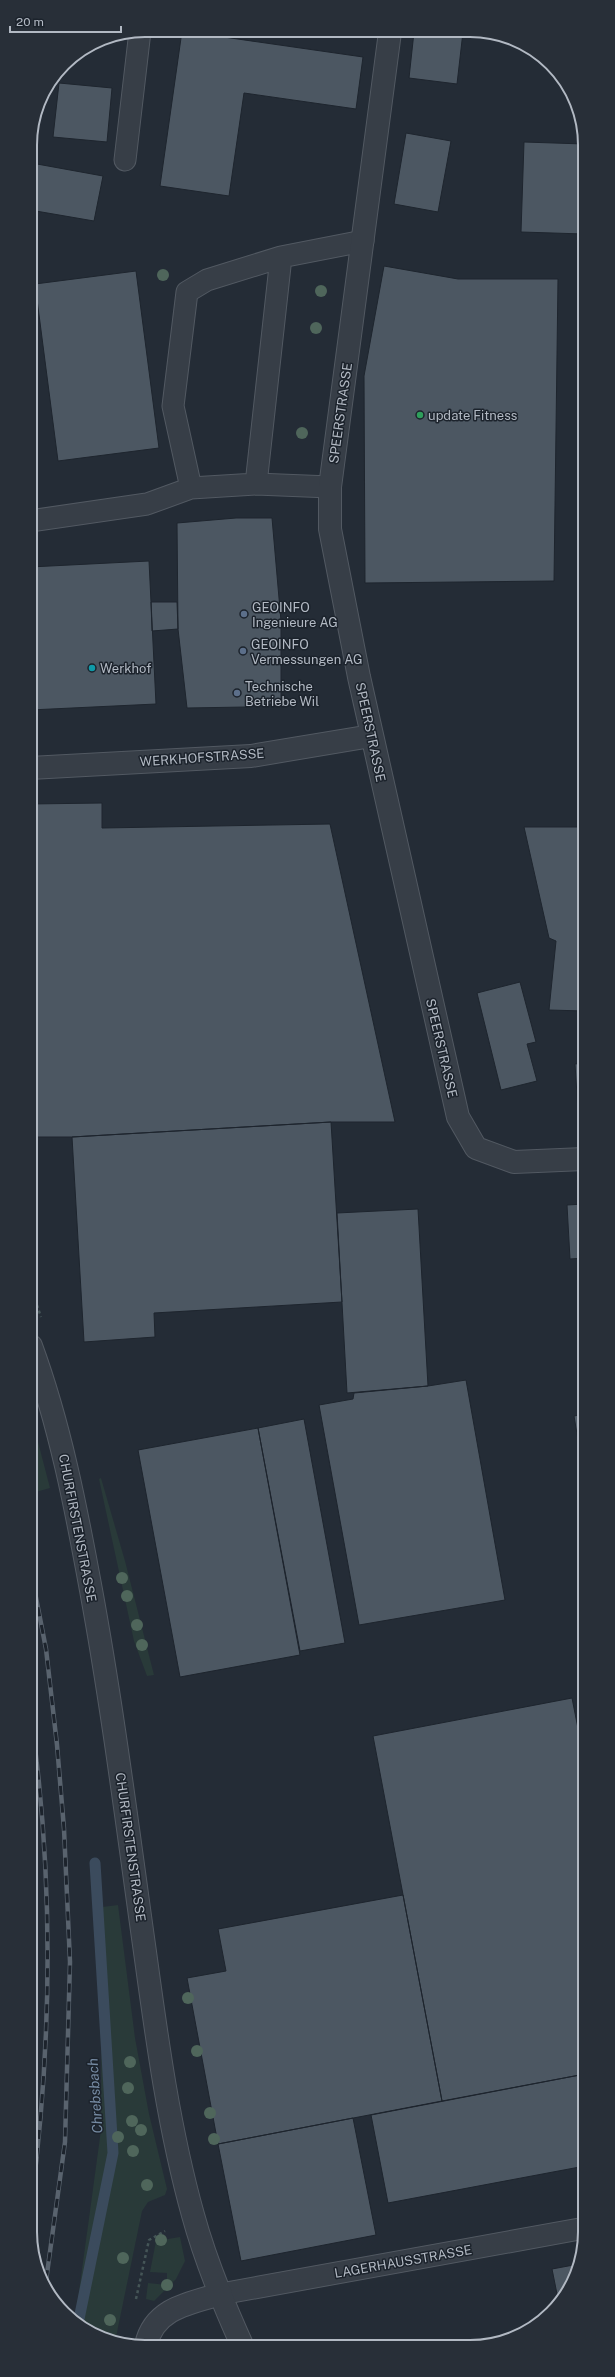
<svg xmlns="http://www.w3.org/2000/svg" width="615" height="2377" font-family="'Public Sans',sans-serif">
  <rect width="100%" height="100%" fill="#242c36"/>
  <path fill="#293a39" d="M 31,1415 L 50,1488 L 36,1492 L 31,1471 Z
    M 101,1478 L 125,1561 L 154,1675 L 147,1676 L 134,1641 L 99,1479 Z
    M 118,1905 L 135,2038 L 149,2114 L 167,2189 L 165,2195 L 148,2202 L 142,2211 L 115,2342 L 88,2332 L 75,2321 L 101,2130 L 102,1907 Z
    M 180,2237 L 185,2261 L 176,2279 L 154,2301 L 146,2299 L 148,2283 L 167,2285 L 167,2273 L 150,2272 L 156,2241 Z"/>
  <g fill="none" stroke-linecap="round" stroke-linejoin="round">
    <path stroke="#3b4b5d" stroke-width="11" d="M 78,2324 L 113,2153 L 95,1863"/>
  </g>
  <path fill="#4c5762" stroke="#1e252e" d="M 182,31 L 363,57 L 356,109 L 244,93 L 229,196 L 160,186 Z
    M 414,32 L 463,32 L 457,84 L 409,78 Z
    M 59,83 L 112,88 L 107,142 L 53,137 Z
    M 406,133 L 451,141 L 438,212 L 394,204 Z
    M 524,142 L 584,144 L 584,234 L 521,232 Z
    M 37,164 L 103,176 L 94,221 L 30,210 Z
    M 384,266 L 458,279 L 558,279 L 554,581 L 365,583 L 364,376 Z
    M 136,271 L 159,448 L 58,461 L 35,284 Z
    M 236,518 L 272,518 L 281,621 L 281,703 L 245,707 L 187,708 L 178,629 L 177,523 Z
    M 149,561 L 156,704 L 30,710 L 30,567 Z
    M 151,602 L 177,602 L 178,629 L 152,631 Z
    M 102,803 L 102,828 L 330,824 L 395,1122 L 331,1122 L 72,1137 L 31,1137 L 30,804 Z
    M 524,827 L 584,827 L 584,1011 L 549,1010 L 556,941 L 549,938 Z
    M 520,982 L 536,1042 L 527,1044 L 537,1081 L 501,1090 L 477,993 Z
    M 584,1063 L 584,1111 L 578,1111 L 575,1064 Z
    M 331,1122 L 342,1302 L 154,1313 L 155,1337 L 84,1342 L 72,1137 Z
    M 584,1204 L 584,1258 L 570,1259 L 567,1205 Z
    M 418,1209 L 428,1386 L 347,1393 L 337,1213 Z
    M 466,1380 L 505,1600 L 359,1625 L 319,1405 L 353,1399 L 354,1393 L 428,1386 Z
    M 584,1414 L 584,1476 L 574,1416 Z
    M 304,1419 L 345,1643 L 300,1651 L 258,1428 Z
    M 258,1428 L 300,1655 L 180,1677 L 138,1450 Z
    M 572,1698 L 585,1764 L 585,2074 L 442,2101 L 373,1736 Z
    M 403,1895 L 442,2101 L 218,2144 L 187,1978 L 226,1971 L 218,1929 Z
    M 585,2074 L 585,2166 L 388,2203 L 371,2115 Z
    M 353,2118 L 376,2235 L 241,2261 L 218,2144 Z
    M 579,2264 L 576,2276 L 559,2304 L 552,2269 Z"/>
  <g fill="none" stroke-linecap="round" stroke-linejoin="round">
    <defs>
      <path id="service" d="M 125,160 L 140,31
        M 256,484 L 281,257 L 363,241
        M 191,488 L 173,406 L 187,292 L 207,280 L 281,257
        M 30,521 L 147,504 L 191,488 L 256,484 L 330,487
        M 221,2294 L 585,2228"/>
      <path id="minor" d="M 390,32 L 330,487 L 330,529 L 359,677 L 458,1117 L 476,1148 L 514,1162 L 584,1159
        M 30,768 L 251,756 L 371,736
        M 31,1346 C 60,1425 76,1508 91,1590 C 113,1710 128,1831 145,1952 C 157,2040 169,2129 193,2215 C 205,2259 223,2303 242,2345
        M 146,2345 C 154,2308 190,2303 221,2294"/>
    </defs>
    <use href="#service" stroke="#525962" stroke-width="23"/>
    <use href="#minor" stroke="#525962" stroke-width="24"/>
    <path stroke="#455557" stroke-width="2.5" stroke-dasharray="3 3" stroke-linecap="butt" d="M 31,1288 L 41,1317
      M 136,2299 L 149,2240 L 165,2231"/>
    <use href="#service" stroke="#373e47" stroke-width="21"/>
    <use href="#minor" stroke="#373e47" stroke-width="22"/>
    <defs>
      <path id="rail" d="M 31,1572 L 46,1649 L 57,1745 L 64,1829 L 70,1962 L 65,2142 L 46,2281
        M 31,1717 C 54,1879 52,2044 31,2205"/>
    </defs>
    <use href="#rail" stroke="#59636e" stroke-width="4.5"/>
    <use href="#rail" stroke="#1c232c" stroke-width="3" stroke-dasharray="9" stroke-linecap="butt"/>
  </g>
  <g fill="#4f665b">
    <circle cx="163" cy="275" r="6"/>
    <circle cx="321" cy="291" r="6"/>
    <circle cx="316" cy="328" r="6"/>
    <circle cx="302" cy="433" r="6"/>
    <circle cx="122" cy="1578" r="6"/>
    <circle cx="127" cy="1596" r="6"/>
    <circle cx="137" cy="1625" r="6"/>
    <circle cx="142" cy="1645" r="6"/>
    <circle cx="188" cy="1998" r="6"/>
    <circle cx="197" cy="2051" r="6"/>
    <circle cx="130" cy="2062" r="6"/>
    <circle cx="128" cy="2088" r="6"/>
    <circle cx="210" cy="2113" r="6"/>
    <circle cx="132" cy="2121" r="6"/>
    <circle cx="141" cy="2130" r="6"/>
    <circle cx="118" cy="2137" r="6"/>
    <circle cx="214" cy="2139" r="6"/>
    <circle cx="133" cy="2151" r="6"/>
    <circle cx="147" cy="2185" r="6"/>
    <circle cx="161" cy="2240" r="6"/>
    <circle cx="123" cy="2258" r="6"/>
    <circle cx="167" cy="2285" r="6"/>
    <circle cx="110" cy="2320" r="6"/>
  </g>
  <circle fill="#2e9e5b" stroke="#1c232c" stroke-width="1.5" cx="420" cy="415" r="4"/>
  <g fill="#5c6f8a" stroke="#1c232c" stroke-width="1.5">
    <circle cx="244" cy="614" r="4"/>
    <circle cx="243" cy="651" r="4"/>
    <circle cx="237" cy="693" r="4"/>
  </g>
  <circle fill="#0f9aa8" stroke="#1c232c" stroke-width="1.5" cx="92" cy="668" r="4"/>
  <g text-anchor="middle" stroke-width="3" stroke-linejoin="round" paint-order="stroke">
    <g font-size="13" fill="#b2b9c3" stroke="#1c232c">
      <text transform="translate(340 413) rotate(-82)" y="5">SPEERSTRASSE</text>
      <text transform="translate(371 732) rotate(78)" y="5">SPEERSTRASSE</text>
      <text transform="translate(202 757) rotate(-4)" y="5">WERKHOFSTRASSE</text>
      <text transform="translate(442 1048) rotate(77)" y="5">SPEERSTRASSE</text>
      <text transform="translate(78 1528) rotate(79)" y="5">CHURFIRSTENSTRASSE</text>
      <text transform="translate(131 1847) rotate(82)" y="5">CHURFIRSTENSTRASSE</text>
      <text transform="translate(403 2261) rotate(-10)" y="5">LAGERHAUSSTRASSE</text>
    </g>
    <g font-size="13" fill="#b2b9c3" stroke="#1c232c" text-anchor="start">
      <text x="428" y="420">update Fitness</text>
      <text x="252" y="612">GEOINFO<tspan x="252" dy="15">Ingenieure AG</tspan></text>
      <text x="251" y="649">GEOINFO<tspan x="251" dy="15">Vermessungen AG</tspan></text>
      <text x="100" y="673">Werkhof</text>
      <text x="245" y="691">Technische<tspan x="245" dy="15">Betriebe Wil</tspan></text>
    </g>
    <g font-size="14" font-style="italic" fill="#768ba3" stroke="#1c232c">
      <text transform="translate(95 2096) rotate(-94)" y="5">Chrebsbach</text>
    </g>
  </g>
  <path d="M0 0H615V2377H0ZM145 37H470A108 108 0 0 1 578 145V2232A108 108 0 0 1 470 2340H145A108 108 0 0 1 37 2232V145A108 108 0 0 1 145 37Z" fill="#282f38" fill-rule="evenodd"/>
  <path fill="none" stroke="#b2b9c3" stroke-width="2" d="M145 37H470A108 108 0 0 1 578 145V2232A108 108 0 0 1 470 2340H145A108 108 0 0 1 37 2232V145A108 108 0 0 1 145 37Z"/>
  <path d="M10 26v6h111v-6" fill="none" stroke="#b2b9c3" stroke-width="2"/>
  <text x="16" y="26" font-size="12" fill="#b2b9c3" stroke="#1c232c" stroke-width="3" paint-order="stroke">20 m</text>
</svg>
